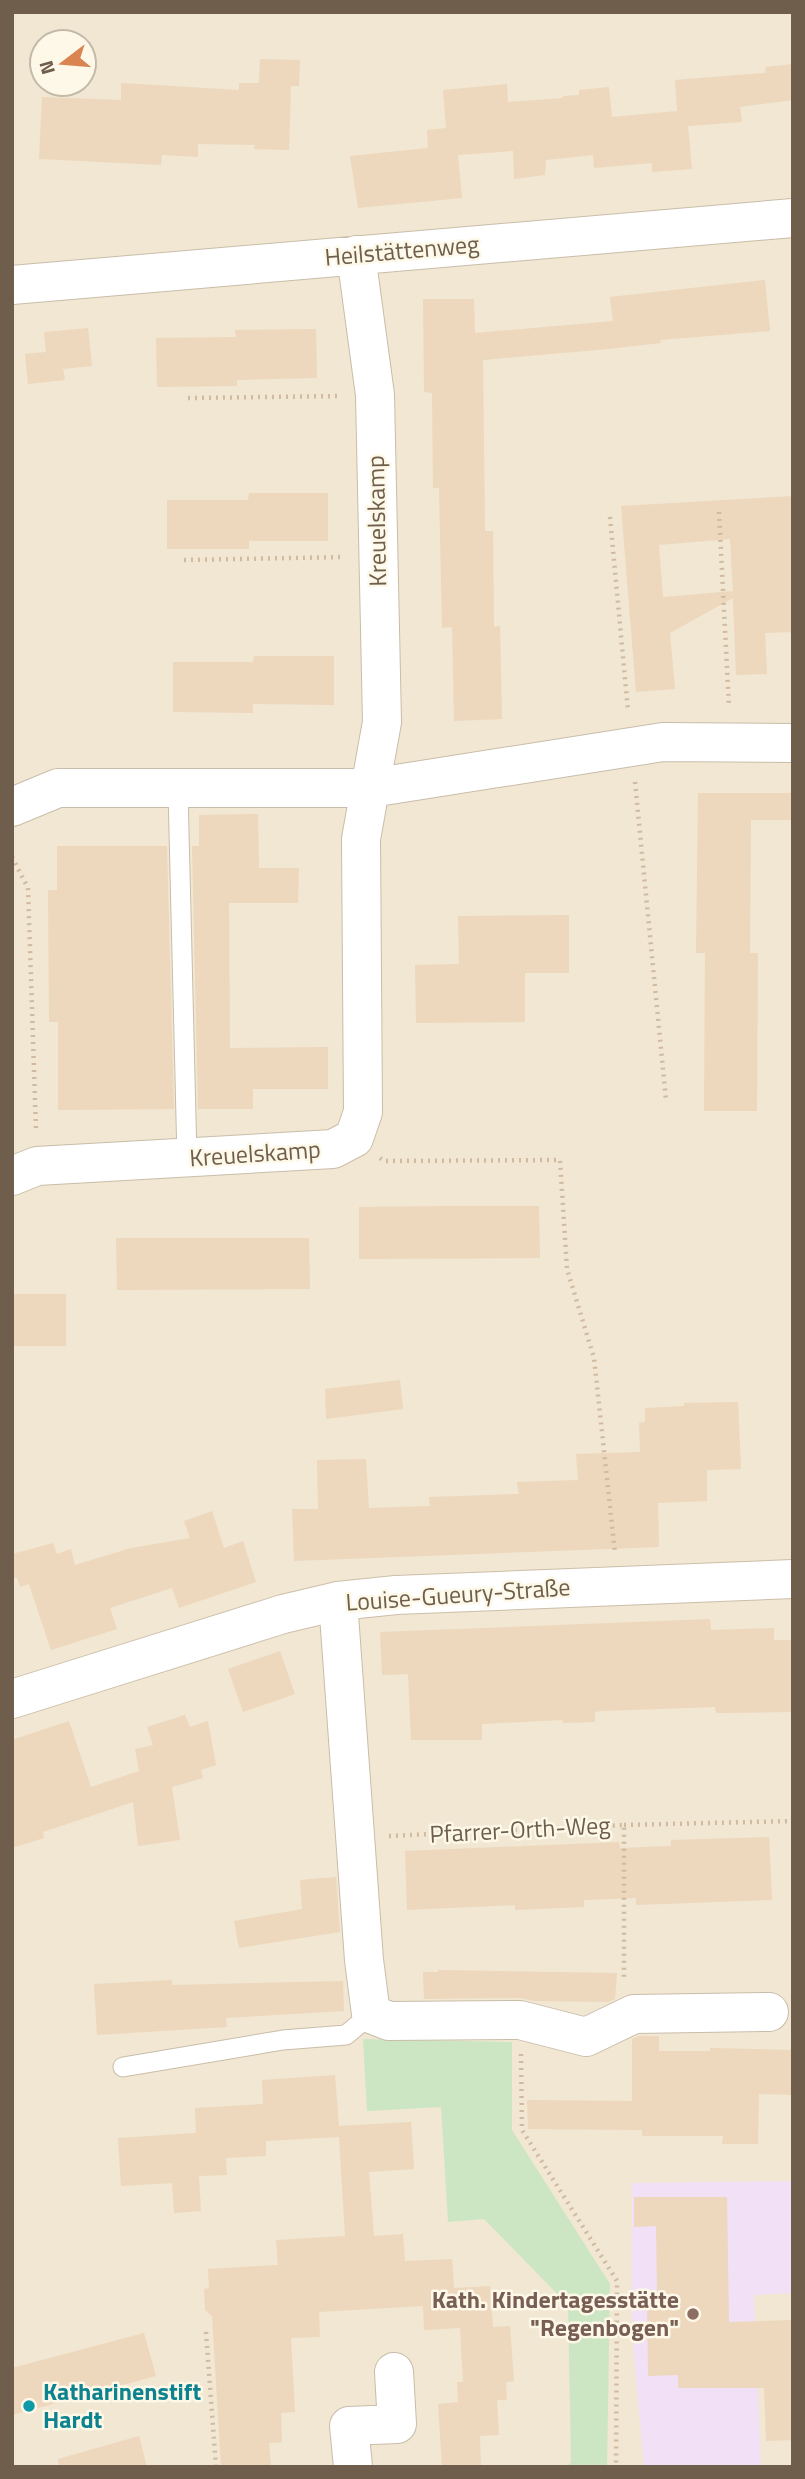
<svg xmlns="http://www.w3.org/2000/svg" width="805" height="2479" font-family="'Titillium Web',sans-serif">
  <rect width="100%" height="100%" fill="#faf4e3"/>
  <path fill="#f1e7d2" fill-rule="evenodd" d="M 12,12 L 793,12 L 793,2467 L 12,2467 ZM 42,42 L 84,42 L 84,84 L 42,84 Z"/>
  <path fill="#f1e0f6" d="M 793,2181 L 793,2293 L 754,2295 L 761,2467 L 644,2467 L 632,2332 L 632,2183 Z"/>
  <path fill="#cce6c3" d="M 363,2039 L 512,2042 L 512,2130 L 610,2284 L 607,2467 L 567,2467 L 571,2462 L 568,2305 L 484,2219 L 448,2222 L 441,2107 L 367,2111 Z"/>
  <path fill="#edd7bd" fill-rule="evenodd" d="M 260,59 L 300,60 L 299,86 L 291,86 L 289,150 L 254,149 L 255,145 L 198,144 L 198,157 L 162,155 L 161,165 L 39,159 L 42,97 L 121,100 L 121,83 L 239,90 L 239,83 L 259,83 Z
    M 793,64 L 793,100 L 740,107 L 742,122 L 688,126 L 692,169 L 652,172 L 652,163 L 594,168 L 593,155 L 546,160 L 545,175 L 514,179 L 513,151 L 458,155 L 462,198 L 358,208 L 350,156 L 428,148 L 427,130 L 446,128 L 443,90 L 507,84 L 508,102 L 563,98 L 563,96 L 579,95 L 579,90 L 609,87 L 612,117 L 677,111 L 675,80 L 765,73 L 766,67 Z
    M 765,280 L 770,331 L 660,340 L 661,343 L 608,349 L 483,360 L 485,531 L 493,531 L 494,627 L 500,626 L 502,719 L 454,721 L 452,627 L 442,628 L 439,488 L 433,488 L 432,393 L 424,392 L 423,299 L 474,299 L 475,333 L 613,321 L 610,297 Z
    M 88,328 L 92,366 L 63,369 L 65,380 L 28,384 L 25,354 L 46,352 L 44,332 Z
    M 316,329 L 317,378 L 237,380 L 237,386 L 157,387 L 156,338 L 236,337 L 235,330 Z
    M 249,493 L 328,493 L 328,541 L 249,541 L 249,549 L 167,549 L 167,500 L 248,500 Z
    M 793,496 L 793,632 L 765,633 L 767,674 L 736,675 L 733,598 L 670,633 L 675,689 L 636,692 L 621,506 ZM 730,539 L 733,591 L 663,597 L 659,545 Z
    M 254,656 L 334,656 L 334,705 L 253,704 L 253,713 L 173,712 L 173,662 L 253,662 Z
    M 698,793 L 793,793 L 793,820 L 751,820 L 750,953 L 758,953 L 757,1111 L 704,1111 L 705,953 L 696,953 Z
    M 258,814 L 259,868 L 299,868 L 298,903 L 229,903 L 230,1048 L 328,1047 L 328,1089 L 253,1089 L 253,1109 L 198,1109 L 192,846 L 199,846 L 199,815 Z
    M 57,846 L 167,846 L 174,1109 L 58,1110 L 58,1022 L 49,1022 L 48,890 L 57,890 Z
    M 569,915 L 569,973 L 525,973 L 525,1022 L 416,1023 L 415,965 L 459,964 L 458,916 Z
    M 449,1206 L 539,1206 L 540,1258 L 359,1259 L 359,1207 Z
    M 116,1238 L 309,1238 L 310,1289 L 117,1290 Z
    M 12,1294 L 66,1294 L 66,1346 L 12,1346 Z
    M 400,1380 L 403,1409 L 326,1419 L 325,1389 Z
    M 738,1402 L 741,1469 L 707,1470 L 707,1501 L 658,1503 L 659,1547 L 294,1561 L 292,1509 L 318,1509 L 317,1460 L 366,1459 L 369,1508 L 430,1506 L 429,1497 L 519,1494 L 517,1482 L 578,1480 L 576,1454 L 640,1452 L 639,1423 L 645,1422 L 645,1408 L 684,1406 L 684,1403 Z
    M 212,1511 L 224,1548 L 243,1541 L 256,1582 L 179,1608 L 172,1588 L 110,1608 L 117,1629 L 51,1650 L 29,1584 L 20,1587 L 17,1578 L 12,1578 L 12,1554 L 53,1543 L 57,1554 L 71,1549 L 75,1565 L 131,1548 L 190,1538 L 184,1521 Z
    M 710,1619 L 711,1630 L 774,1628 L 774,1640 L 793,1640 L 793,1712 L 716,1713 L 715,1707 L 602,1711 L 595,1712 L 595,1722 L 563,1723 L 563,1720 L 482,1724 L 482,1740 L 411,1740 L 408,1674 L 382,1675 L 380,1632 Z
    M 280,1651 L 295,1694 L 243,1712 L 228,1669 Z
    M 185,1715 L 190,1727 L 208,1721 L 216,1765 L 201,1770 L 203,1778 L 172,1787 L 180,1840 L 138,1846 L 133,1802 L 43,1832 L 44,1838 L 12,1848 L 12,1740 L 69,1721 L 91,1787 L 139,1771 L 135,1749 L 153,1745 L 147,1727 Z
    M 769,1837 L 772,1900 L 636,1905 L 636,1898 L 584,1900 L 584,1907 L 515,1910 L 515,1905 L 407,1910 L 405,1851 L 619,1842 L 620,1848 L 671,1846 L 671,1840 Z
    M 336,1877 L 340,1932 L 239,1948 L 234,1921 L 302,1909 L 300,1880 Z
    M 438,1970 L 617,1973 L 615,1999 L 608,2002 L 534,2001 L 520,1998 L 424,1999 L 423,1972 L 438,1972 Z
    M 172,1980 L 172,1985 L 343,1981 L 344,2011 L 226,2018 L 227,2027 L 97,2035 L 94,1984 Z
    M 639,2036 L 659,2036 L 659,2051 L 710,2051 L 710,2048 L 793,2050 L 793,2095 L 759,2094 L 758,2144 L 722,2144 L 723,2136 L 642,2136 L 642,2130 L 528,2129 L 527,2100 L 632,2101 L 632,2039 Z
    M 335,2075 L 339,2126 L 411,2122 L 414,2169 L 369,2172 L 374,2236 L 403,2234 L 405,2261 L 452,2259 L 454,2288 L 490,2286 L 493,2327 L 510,2326 L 514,2381 L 506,2382 L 507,2400 L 497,2400 L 499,2435 L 480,2436 L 481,2467 L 442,2467 L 438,2404 L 458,2402 L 457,2382 L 463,2382 L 460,2328 L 424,2330 L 423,2306 L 319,2312 L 320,2337 L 291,2338 L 295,2412 L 281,2413 L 282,2442 L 269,2443 L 271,2467 L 221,2467 L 212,2316 L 205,2310 L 204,2289 L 209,2288 L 208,2269 L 278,2265 L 276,2240 L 345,2236 L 339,2137 L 266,2141 L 266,2156 L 226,2158 L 227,2175 L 199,2176 L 201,2211 L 174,2213 L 172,2183 L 121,2186 L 118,2138 L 196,2133 L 195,2108 L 263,2104 L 262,2080 Z
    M 634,2197 L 727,2197 L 729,2322 L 793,2320 L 793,2440 L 766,2441 L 764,2388 L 678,2388 L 678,2375 L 648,2376 L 647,2291 L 657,2291 L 656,2226 L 634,2227 Z
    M 144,2333 L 156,2376 L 12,2415 L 12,2368 Z
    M 139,2436 L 147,2467 L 59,2467 L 58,2459 Z"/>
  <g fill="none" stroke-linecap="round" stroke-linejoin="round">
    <defs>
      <path id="lane" d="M 178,790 L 187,1159
        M 123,2067 L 283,2040 L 346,2035 L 371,2014"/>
      <path id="street" d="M 12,285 L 793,218
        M 12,807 L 58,788 L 371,788 L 663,742 L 793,743
        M 12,1176 L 37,1166 L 333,1149 L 354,1138 L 363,1112 L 361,839 L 382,722 L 375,395 L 356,255
        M 338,1601 L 364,1960 L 371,2014 L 389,2021 L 520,2020 L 586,2037 L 634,2014 L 769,2012
        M 353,2467 L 349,2426 L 397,2424 L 394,2372"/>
      <path id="secondary" d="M 12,1699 L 283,1614 L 338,1601 L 396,1595 L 793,1579"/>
    </defs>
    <use href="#lane" stroke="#c9bdaa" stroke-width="21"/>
    <use href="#street" stroke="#c9bdaa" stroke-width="40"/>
    <use href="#secondary" stroke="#cdbea9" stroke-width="40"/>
    <path stroke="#d1bba0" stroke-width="4.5" stroke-dasharray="2 5" stroke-linecap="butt" d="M 188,398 L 341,396
      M 719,512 L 729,707
      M 610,517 L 628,711
      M 184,560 L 344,557
      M 635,782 L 666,1100
      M 12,857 L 28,888 L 36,1130
      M 380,1158 L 384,1161 L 560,1160 L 567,1269 L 594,1358 L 615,1553
      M 624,1825 L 793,1821
      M 389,1836 L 624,1825 L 624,1980
      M 521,2054 L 522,2130 L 617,2281 L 616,2467
      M 206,2332 L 216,2467"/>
    <use href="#lane" stroke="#fff" stroke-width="19"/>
    <use href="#street" stroke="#fff" stroke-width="38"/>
    <use href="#secondary" stroke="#fff" stroke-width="38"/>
  </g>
  <circle fill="#8d6e63" stroke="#fdf8e8" stroke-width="2.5" cx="693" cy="2314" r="7"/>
  <circle fill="#0f9aa8" stroke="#fdf8e8" stroke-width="2.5" cx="29" cy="2406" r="7"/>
  <g text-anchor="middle" stroke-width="5" stroke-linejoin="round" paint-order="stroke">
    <g font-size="24" fill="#6f5e4b" stroke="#fdf8e8">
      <text transform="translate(402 251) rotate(-5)" y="8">Heilstättenweg</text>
      <text transform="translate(377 521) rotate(-91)" y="8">Kreuelskamp</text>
      <text transform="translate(255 1154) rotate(-4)" y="8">Kreuelskamp</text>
      <text transform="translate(458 1595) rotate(-4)" y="8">Louise-Gueury-Straße</text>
      <text transform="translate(520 1830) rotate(-3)" y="8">Pfarrer-Orth-Weg</text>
    </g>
    <g font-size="24" font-weight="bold" fill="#785e54" stroke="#fdf8e8" text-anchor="end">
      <text x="679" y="2308">Kath. Kindertagesstätte<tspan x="679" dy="28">"Regenbogen"</tspan></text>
    </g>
    <g font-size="24" font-weight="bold" fill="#0d838f" stroke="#fdf8e8" text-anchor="start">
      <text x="43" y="2400">Katharinenstift<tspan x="43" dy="28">Hardt</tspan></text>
    </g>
  </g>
  <rect width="805" height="2479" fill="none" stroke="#6f5e4b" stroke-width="28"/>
  <g transform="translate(63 63) rotate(254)"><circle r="33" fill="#fdf8e8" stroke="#c4baa9" stroke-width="2"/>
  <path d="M0-5L12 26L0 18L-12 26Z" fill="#da8451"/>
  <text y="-10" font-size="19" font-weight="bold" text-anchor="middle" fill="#6f5e4b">N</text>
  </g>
</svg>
